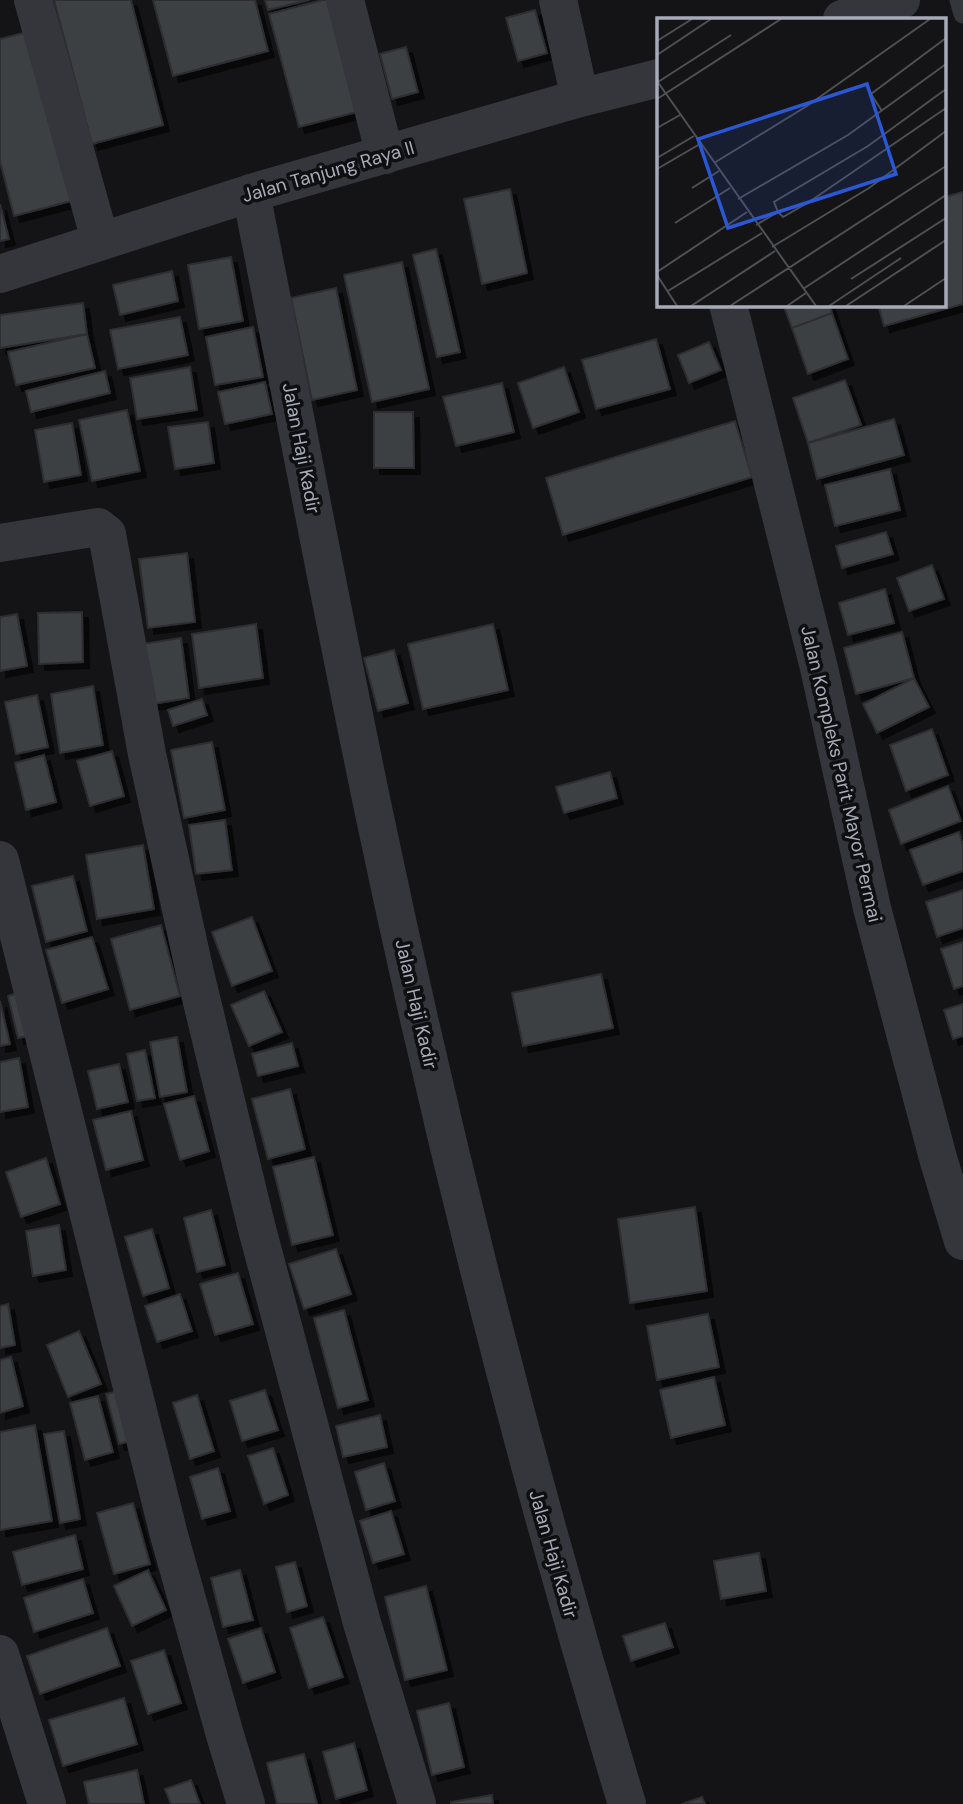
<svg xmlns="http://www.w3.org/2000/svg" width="963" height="1804" font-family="'DM Sans',sans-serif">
  <defs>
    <filter id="shadow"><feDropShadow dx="6" dy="6" stdDeviation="0" flood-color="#0009"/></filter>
  </defs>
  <rect width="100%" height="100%" fill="#141416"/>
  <path fill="#3e3f43" stroke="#2e2e32" stroke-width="2" filter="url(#shadow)" d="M 54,0 L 131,0 L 163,125 L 92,144 Z
    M 153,0 L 255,0 L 268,51 L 173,76 Z
    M 265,0 L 309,0 L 268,10 Z
    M 323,0 L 340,0 L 368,109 L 299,127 L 269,14 Z
    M 535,10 L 547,53 L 518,61 L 506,18 Z
    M 31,31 L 75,200 L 14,216 L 0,161 L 0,39 Z
    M 406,47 L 418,92 L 392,99 L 380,54 Z
    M 510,189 L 527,273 L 482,284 L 464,199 Z
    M 963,192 L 963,304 L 884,326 L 878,304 L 944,304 L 944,197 Z
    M 0,204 L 9,239 L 0,241 Z
    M 436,249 L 460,352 L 437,357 L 413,255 Z
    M 231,257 L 243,321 L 199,329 L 188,265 Z
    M 402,262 L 429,389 L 372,402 L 344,275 Z
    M 172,271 L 178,301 L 120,315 L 113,285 Z
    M 336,288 L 357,390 L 312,400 L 291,298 Z
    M 83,303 L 87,334 L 0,348 L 0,315 Z
    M 783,304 L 829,304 L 832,313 L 792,328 Z
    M 832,313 L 848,359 L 808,374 L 792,328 Z
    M 180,317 L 188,355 L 118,369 L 110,330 Z
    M 253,327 L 263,377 L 215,385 L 206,337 Z
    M 87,334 L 95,368 L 16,385 L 8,352 Z
    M 656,339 L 670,389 L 596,409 L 582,360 Z
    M 709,342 L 721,370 L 689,383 L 678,355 Z
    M 190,367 L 197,410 L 137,419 L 130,378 Z
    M 564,367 L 579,412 L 533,428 L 518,383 Z
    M 105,371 L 110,393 L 31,412 L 26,391 Z
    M 845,380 L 861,425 L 808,443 L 793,398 Z
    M 265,382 L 272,414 L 225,424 L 218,392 Z
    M 502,383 L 514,432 L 456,446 L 443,397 Z
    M 127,410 L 140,471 L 92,481 L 79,420 Z
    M 374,412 L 413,412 L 414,468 L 374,468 Z
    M 894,419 L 904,455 L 817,479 L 808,443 Z
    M 735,421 L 752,477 L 563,535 L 546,478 Z
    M 208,422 L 214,463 L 175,469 L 168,427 Z
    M 72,423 L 81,475 L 44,482 L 35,430 Z
    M 890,469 L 900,510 L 835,526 L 825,485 Z
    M 886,532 L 893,554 L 842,568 L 836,546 Z
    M 187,553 L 195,622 L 148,628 L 139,559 Z
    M 932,565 L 944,599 L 909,611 L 897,578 Z
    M 885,589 L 894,623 L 848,635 L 839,603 Z
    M 82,612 L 83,662 L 39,664 L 38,613 Z
    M 17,614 L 27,666 L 0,671 L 0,617 Z
    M 256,624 L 263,678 L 199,688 L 192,634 Z
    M 493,624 L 508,690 L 423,709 L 408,644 Z
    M 902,632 L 914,678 L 856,694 L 844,648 Z
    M 181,638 L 189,698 L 152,704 L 143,644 Z
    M 394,650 L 408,703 L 378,711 L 364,658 Z
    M 914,678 L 929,707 L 877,733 L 863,704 Z
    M 93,686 L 103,745 L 60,753 L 51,694 Z
    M 37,695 L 48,747 L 16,754 L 5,702 Z
    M 202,699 L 207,715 L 173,726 L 168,710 Z
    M 932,729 L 948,775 L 906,791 L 890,745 Z
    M 212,742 L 225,810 L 184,818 L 171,750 Z
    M 112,751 L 124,796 L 90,806 L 77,761 Z
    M 44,755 L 56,802 L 26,810 L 15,763 Z
    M 610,772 L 617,798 L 564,813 L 556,787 Z
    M 948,786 L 961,821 L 901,844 L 889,810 Z
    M 225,820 L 232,870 L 196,874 L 189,825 Z
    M 959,832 L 963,845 L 963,871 L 923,885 L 910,850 Z
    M 143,845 L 154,909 L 97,919 L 86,855 Z
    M 73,876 L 87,931 L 46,942 L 32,886 Z
    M 963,890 L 963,928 L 937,937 L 926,902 Z
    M 252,917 L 272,971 L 232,986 L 212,932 Z
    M 161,925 L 180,996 L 130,1010 L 111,939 Z
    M 92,937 L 108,989 L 62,1003 L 46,950 Z
    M 963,942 L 963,986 L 954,989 L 941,949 Z
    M 601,974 L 613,1028 L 523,1046 L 512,993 Z
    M 28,990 L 38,1034 L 18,1038 L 8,996 Z
    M 264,991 L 282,1032 L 249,1046 L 231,1005 Z
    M 0,1001 L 10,1044 L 0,1046 Z
    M 963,1004 L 963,1036 L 953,1039 L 944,1010 Z
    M 177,1037 L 187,1092 L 160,1097 L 150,1042 Z
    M 292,1043 L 298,1066 L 258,1076 L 252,1054 Z
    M 145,1050 L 155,1098 L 137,1101 L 127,1054 Z
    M 19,1058 L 28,1107 L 0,1112 L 0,1062 Z
    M 119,1064 L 128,1102 L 97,1109 L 88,1071 Z
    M 290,1089 L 305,1149 L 268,1159 L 252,1099 Z
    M 194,1096 L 209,1151 L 180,1160 L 164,1104 Z
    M 131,1111 L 143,1160 L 106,1170 L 93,1120 Z
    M 314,1157 L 333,1235 L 292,1245 L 273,1167 Z
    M 46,1158 L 60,1204 L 21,1217 L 6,1172 Z
    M 695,1207 L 707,1291 L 630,1303 L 618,1219 Z
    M 211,1210 L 225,1265 L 197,1272 L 184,1218 Z
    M 59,1225 L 66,1270 L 33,1276 L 26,1231 Z
    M 152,1229 L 169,1288 L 143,1296 L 125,1237 Z
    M 336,1249 L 351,1294 L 304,1309 L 289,1264 Z
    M 238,1273 L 253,1324 L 215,1335 L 200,1284 Z
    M 180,1294 L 192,1331 L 157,1342 L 145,1306 Z
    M 8,1304 L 15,1345 L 0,1348 L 0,1306 Z
    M 344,1310 L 368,1400 L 338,1408 L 314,1318 Z
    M 708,1314 L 719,1367 L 657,1380 L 647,1326 Z
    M 79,1331 L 101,1384 L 68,1397 L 47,1345 Z
    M 11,1357 L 23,1406 L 0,1413 L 0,1360 Z
    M 714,1377 L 725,1425 L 671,1438 L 660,1390 Z
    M 123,1390 L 134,1440 L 119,1444 L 106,1394 Z
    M 265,1390 L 278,1430 L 242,1441 L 230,1401 Z
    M 197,1395 L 214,1451 L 190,1459 L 173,1403 Z
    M 98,1396 L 113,1452 L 85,1460 L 70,1403 Z
    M 380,1415 L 387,1447 L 343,1457 L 336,1426 Z
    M 35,1425 L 52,1521 L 0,1530 L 0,1432 Z
    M 64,1431 L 80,1519 L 60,1523 L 44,1434 Z
    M 273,1448 L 288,1495 L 264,1504 L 248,1456 Z
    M 384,1463 L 395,1501 L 366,1510 L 355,1472 Z
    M 218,1468 L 230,1511 L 202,1519 L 190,1477 Z
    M 133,1503 L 150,1564 L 114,1574 L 97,1513 Z
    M 391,1511 L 404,1554 L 373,1563 L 360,1521 Z
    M 75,1535 L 83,1569 L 22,1585 L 13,1552 Z
    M 759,1553 L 766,1591 L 721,1599 L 714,1561 Z
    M 295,1562 L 307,1606 L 287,1612 L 276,1567 Z
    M 148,1570 L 166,1610 L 132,1626 L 114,1586 Z
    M 240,1570 L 253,1620 L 223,1627 L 211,1578 Z
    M 83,1579 L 93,1613 L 34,1632 L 24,1598 Z
    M 426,1586 L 447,1670 L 405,1680 L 385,1597 Z
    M 323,1617 L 343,1677 L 309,1688 L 290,1628 Z
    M 665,1623 L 673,1647 L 631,1661 L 623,1636 Z
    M 107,1628 L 120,1666 L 40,1694 L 27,1656 Z
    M 261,1628 L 275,1672 L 243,1683 L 228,1639 Z
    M 164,1650 L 181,1703 L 148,1714 L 131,1661 Z
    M 124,1698 L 137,1744 L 63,1766 L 49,1720 Z
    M 449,1703 L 464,1767 L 432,1775 L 417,1711 Z
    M 354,1743 L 367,1790 L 336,1799 L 323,1752 Z
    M 304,1754 L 317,1804 L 277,1804 L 267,1763 Z
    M 137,1770 L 144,1804 L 89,1804 L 84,1782 Z
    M 191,1780 L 200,1804 L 171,1804 L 165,1789 Z
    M 492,1795 L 493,1804 L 451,1804 L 451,1802 Z
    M 702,1797 L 705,1804 L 682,1804 Z"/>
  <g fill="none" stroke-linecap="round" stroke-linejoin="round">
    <path stroke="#35363b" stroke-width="19" d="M 959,0 L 963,14"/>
    <path stroke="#35363b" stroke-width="38" d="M 33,0 L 100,240
      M 345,0 L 385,155
      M 558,0 L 580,98
      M 251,193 C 292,399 331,607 374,813 C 444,1147 528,1478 627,1804
      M 728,304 L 819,668 L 872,908 L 938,1158 L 963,1241
      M 0,543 L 98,527 L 107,534 L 147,754 L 195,973 L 257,1229 L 362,1623 L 417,1804
      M 0,860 L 169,1535 L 225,1735 L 246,1804
      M 0,1654 L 47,1804"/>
    <path stroke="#35363b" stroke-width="38" d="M 842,19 L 901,0
      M 0,274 L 251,193 L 580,98 L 659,78"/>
  </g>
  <g text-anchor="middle" stroke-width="7" stroke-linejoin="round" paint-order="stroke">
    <g font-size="19" fill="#a6abb7" stroke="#0f0f11">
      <text transform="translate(328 171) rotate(-16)" y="7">Jalan Tanjung Raya II</text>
      <text transform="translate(302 448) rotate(79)" y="7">Jalan Haji Kadir</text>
      <text transform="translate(842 774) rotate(77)" y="7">Jalan Kompleks Parit Mayor Permai</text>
      <text transform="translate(417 1004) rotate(77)" y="7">Jalan Haji Kadir</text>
      <text transform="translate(554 1554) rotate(74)" y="7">Jalan Haji Kadir</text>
    </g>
  </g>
  <g transform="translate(657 18)">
    <rect width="289" height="289" fill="#141416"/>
    <path fill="none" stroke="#4e5056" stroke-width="2" d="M 0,23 L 35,1M 0,37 L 54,1M 0,63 L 159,288M 1,64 L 74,17M 289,71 L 211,128 L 117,184 L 121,194 L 126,199 L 152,184 L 289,90M 0,81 L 124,1M 225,93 L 214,76 L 289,20M 0,110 L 23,97M 0,140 L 37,118M 57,145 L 150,88 L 273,1M 0,151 L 43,126M 35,170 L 62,153M 81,181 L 191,117 L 289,46M 18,205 L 73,170M 99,207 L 121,194M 115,229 L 212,170 L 289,113M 0,254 L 90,194M 0,257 L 20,288M 194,261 L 289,200M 146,271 L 289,177M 11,273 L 105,215M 34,288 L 118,233M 73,288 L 289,148M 130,288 L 149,275M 172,288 L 244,240M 189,288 L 289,222M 247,288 L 289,260"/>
    <path fill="#2b57d5" fill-opacity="0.15" stroke="#2b57d5" stroke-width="3.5" d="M 210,66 L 239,156 L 71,210 L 41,121 Z"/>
    <rect width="289" height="289" fill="none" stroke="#a6abb7" stroke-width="3.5"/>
  </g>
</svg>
